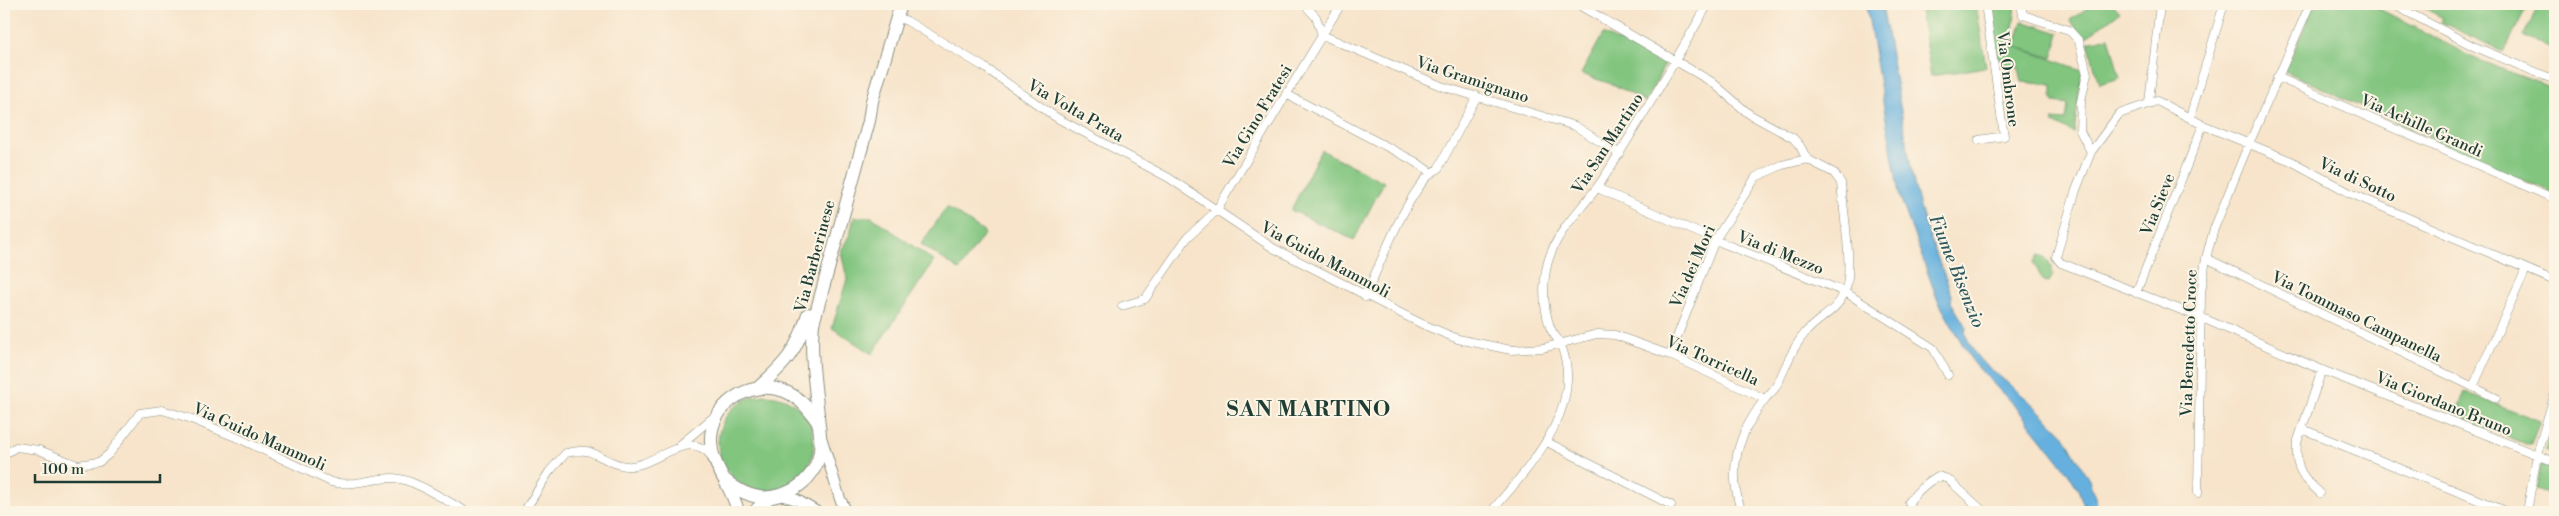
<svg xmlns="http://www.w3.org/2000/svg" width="2559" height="516" font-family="'Libre Bodoni',serif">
  <rect width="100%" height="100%" fill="#fcf5e5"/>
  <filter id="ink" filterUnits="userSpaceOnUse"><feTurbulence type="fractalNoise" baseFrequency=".02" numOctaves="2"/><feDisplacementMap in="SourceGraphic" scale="10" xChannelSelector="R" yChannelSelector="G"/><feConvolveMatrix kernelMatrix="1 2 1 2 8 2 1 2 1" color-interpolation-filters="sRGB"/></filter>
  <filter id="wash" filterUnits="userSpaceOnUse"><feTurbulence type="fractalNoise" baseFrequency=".0096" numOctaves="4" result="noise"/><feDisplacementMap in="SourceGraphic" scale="20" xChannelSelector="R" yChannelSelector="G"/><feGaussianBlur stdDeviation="1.12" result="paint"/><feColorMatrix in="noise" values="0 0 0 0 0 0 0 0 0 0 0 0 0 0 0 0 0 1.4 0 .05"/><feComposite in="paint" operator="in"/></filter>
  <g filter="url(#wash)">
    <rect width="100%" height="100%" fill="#f7e4cb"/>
    <path fill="#81c57f" stroke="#50815a" d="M 1919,4 L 1976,4 L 1986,67 L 1931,76 Z
      M 1987,4 L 2016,4 L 2012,38 L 2016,41 L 2022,21 L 2059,33 L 2052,58 L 2014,46 L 2082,70 L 2074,133 L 2053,122 L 2052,119 L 2066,120 L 2068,104 L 2054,102 L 2052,99 L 2052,85 L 2022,82 L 2019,68 L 2004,66 L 2001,58 L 1999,62 L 1995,51 Z
      M 2093,4 L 2113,4 L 2120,12 L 2084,39 L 2070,20 Z
      M 2315,4 L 2370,4 L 2478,60 L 2555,89 L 2555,195 L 2285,71 Z
      M 2416,4 L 2528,4 L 2504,52 L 2441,22 L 2443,18 Z
      M 2539,4 L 2555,4 L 2555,49 L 2523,37 Z
      M 1603,34 L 1665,64 L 1646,102 L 1614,85 L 1581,74 Z
      M 2109,37 L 2120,78 L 2099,84 L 2088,42 Z
      M 1321,150 L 1384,182 L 1354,240 L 1291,210 Z
      M 947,207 L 985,233 L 959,270 L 921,244 Z
      M 854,217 L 872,217 L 934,261 L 872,354 L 832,328 L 847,279 L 841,251 L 850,234 Z
      M 2039,255 C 2049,257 2051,266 2053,275 L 2049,282 L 2043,281 L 2034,263 Z
      M 2465,392 L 2540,421 L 2531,444 L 2526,444 L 2455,415 Z
      M718 443a48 48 0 1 1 96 0a48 48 0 1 1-96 0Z
      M 2555,417 L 2555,453 L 2545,449 Z
      M 2541,465 L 2555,470 L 2555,495 L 2536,489 Z"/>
    <path fill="#65b0de" stroke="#427689" d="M 1866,4 L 1882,4 L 1914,184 L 1925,225 L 1952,295 L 1951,302 L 1966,327 L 1965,334 L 1974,352 L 1981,361 L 2028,400 L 2064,435 L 2089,480 L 2100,512 L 2086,512 L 2078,489 L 2067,471 L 2020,412 L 1972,361 L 1938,301 L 1899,194 Z"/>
  </g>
  <g filter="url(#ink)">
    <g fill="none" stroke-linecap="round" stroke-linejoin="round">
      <defs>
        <path id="minor" d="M 1304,4 L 1316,17 L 1322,35
          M 1577,4 L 1712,82 L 1749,114 L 1793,138 L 1800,146 L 1807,159 L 1834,173 L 1841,183 C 1843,207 1853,269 1846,288 C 1839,311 1820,316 1806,332 C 1791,348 1786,369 1775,388 C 1772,392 1768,395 1765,399 C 1738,434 1726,470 1742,512
          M 2021,4 L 2023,15 L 2069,30 L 2079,41 L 2087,74 L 2081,101 L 2080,131 L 2091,152
          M 2392,4 L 2473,46 L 2555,80
          M 897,17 L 907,21 L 984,67 L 1057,118 L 1169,178 L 1273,248 L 1422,324 L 1458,339 L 1511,350 L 1543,348 L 1597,334 L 1615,335 L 1670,355 L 1765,399
          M 1322,35 L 1441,86 L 1575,126 L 1620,154
          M 2277,77 L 2555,199
          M 1286,94 L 1416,162 L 1430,172
          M 2149,102 L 2160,4
          M 2190,117 L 2224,4
          M 1979,140 L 2004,136 L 1985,4
          M 1597,188 L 1715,240 L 1845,292 L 1933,348 L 1948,375
          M 2206,258 L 2496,398
          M 2555,281 L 2350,193 L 2291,161 L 2203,125 L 2157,101 L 2119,114 L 2091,152 L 2076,190 L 2056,257 L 2061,263 L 2207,320 L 2322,370 L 2555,462
          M 2136,293 L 2203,125
          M 1365,297 C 1378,269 1412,179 1438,169 L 1477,96
          M 1122,306 L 1145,299 L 1187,238 L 1216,211 L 1341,4
          M 1670,355 L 1715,240 L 1756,177 L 1782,165 L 1807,159
          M 2473,387 L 2526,269
          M 2302,429 L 2508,512
          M 1547,442 L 1671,505
          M 681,444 L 716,415
          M 4,455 L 16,447 L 39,450 L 77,465 L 99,462 L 109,454 L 140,413 L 162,410 L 189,418 L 238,438 L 331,482 C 353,487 371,478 393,478 C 415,479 448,502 467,512
          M 2198,493 L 2201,293 L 2206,258 L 2214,229 L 2245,153 L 2310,4
          M 2320,493 C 2302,477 2295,469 2297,443 L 2322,370
          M 1911,509 L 1909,502 C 1917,491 1926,483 1938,476 L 1948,479 L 1984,512
          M 524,512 L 549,472 L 566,453 C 572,452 580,450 586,451 C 596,452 611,465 626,466 C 654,469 688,425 712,457
          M 1491,512 C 1528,468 1588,407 1560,343 C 1557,338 1552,333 1550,327 C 1542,304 1542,275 1551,253 C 1562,224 1587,204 1603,179 C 1640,122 1674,63 1708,4
          M 2527,512 L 2537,454 L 2555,393"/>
        <path id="tertiary" d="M 822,440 L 840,499 L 847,512
          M 780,495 L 797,500 L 817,512"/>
        <path id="primary" d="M 758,388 C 786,363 797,351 808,314
          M 724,479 C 740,493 759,502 780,495 C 797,490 812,478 818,460 C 823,445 819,430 818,415 C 815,385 810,354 813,324 L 869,121 L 872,101 L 901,4
          M 738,512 C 733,486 712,469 711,442 C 709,405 751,378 784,391 C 799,397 808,408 817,421
          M 754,512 L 770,497"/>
      </defs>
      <use href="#minor" stroke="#8b9080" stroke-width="9"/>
      <use href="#tertiary" stroke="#8b9080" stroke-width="12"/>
      <use href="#primary" stroke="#8b9080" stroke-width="14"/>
      <use href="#minor" stroke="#fff" stroke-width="8"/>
      <use href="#tertiary" stroke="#fff" stroke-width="10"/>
      <use href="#primary" stroke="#fff" stroke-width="12"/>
    </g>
  </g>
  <g text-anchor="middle" stroke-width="4" stroke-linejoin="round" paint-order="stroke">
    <g font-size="16" fill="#1f3d34" stroke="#fcf5e5">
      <text transform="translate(1473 79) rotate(18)" y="6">Via Gramignano</text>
      <text transform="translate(2009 79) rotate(83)" y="6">Via Ombrone</text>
      <text transform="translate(1076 110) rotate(30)" y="6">Via Volta Prata</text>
      <text transform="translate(1257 116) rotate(-59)" y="6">Via Gino Fratesi</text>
      <text transform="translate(2422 125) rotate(24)" y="6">Via Achille Grandi</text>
      <text transform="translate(1607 143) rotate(-57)" y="6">Via San Martino</text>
      <text transform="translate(2358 179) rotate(25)" y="6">Via di Sotto</text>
      <text transform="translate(2157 204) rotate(-68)" y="6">Via Sieve</text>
      <text transform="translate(1781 252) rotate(22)" y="6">Via di Mezzo</text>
      <text transform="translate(814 256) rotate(-75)" y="6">Via Barberinese</text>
      <text transform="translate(1326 259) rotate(28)" y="6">Via Guido Mammoli</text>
      <text transform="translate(1692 266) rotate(-66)" y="6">Via dei Mori</text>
      <text transform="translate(2357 316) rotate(26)" y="6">Via Tommaso Campanella</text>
      <text transform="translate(2188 343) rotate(-88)" y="6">Via Benedetto Croce</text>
      <text transform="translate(1713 360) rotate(24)" y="6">Via Torricella</text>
      <text transform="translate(2444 403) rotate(22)" y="6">Via Giordano Bruno</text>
      <text transform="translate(260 436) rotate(24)" y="6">Via Guido Mammoli</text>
    </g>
    <g font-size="18" font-style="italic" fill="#305a5e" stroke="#fcf5e5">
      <text transform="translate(1957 271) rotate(68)" y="6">Fiume Bisenzio</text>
    </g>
    <g font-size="21" font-weight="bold" letter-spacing="1" fill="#1f3d34" stroke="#fcf5e5">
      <text x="1309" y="416">SAN MARTINO</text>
    </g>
  </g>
  <rect width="2559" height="516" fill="none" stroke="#fcf5e5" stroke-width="20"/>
  <path d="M35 474v8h125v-8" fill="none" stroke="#1f3d34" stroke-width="2.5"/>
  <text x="42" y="474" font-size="15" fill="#1f3d34" stroke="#fcf5e5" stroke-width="4" paint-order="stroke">100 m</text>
</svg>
